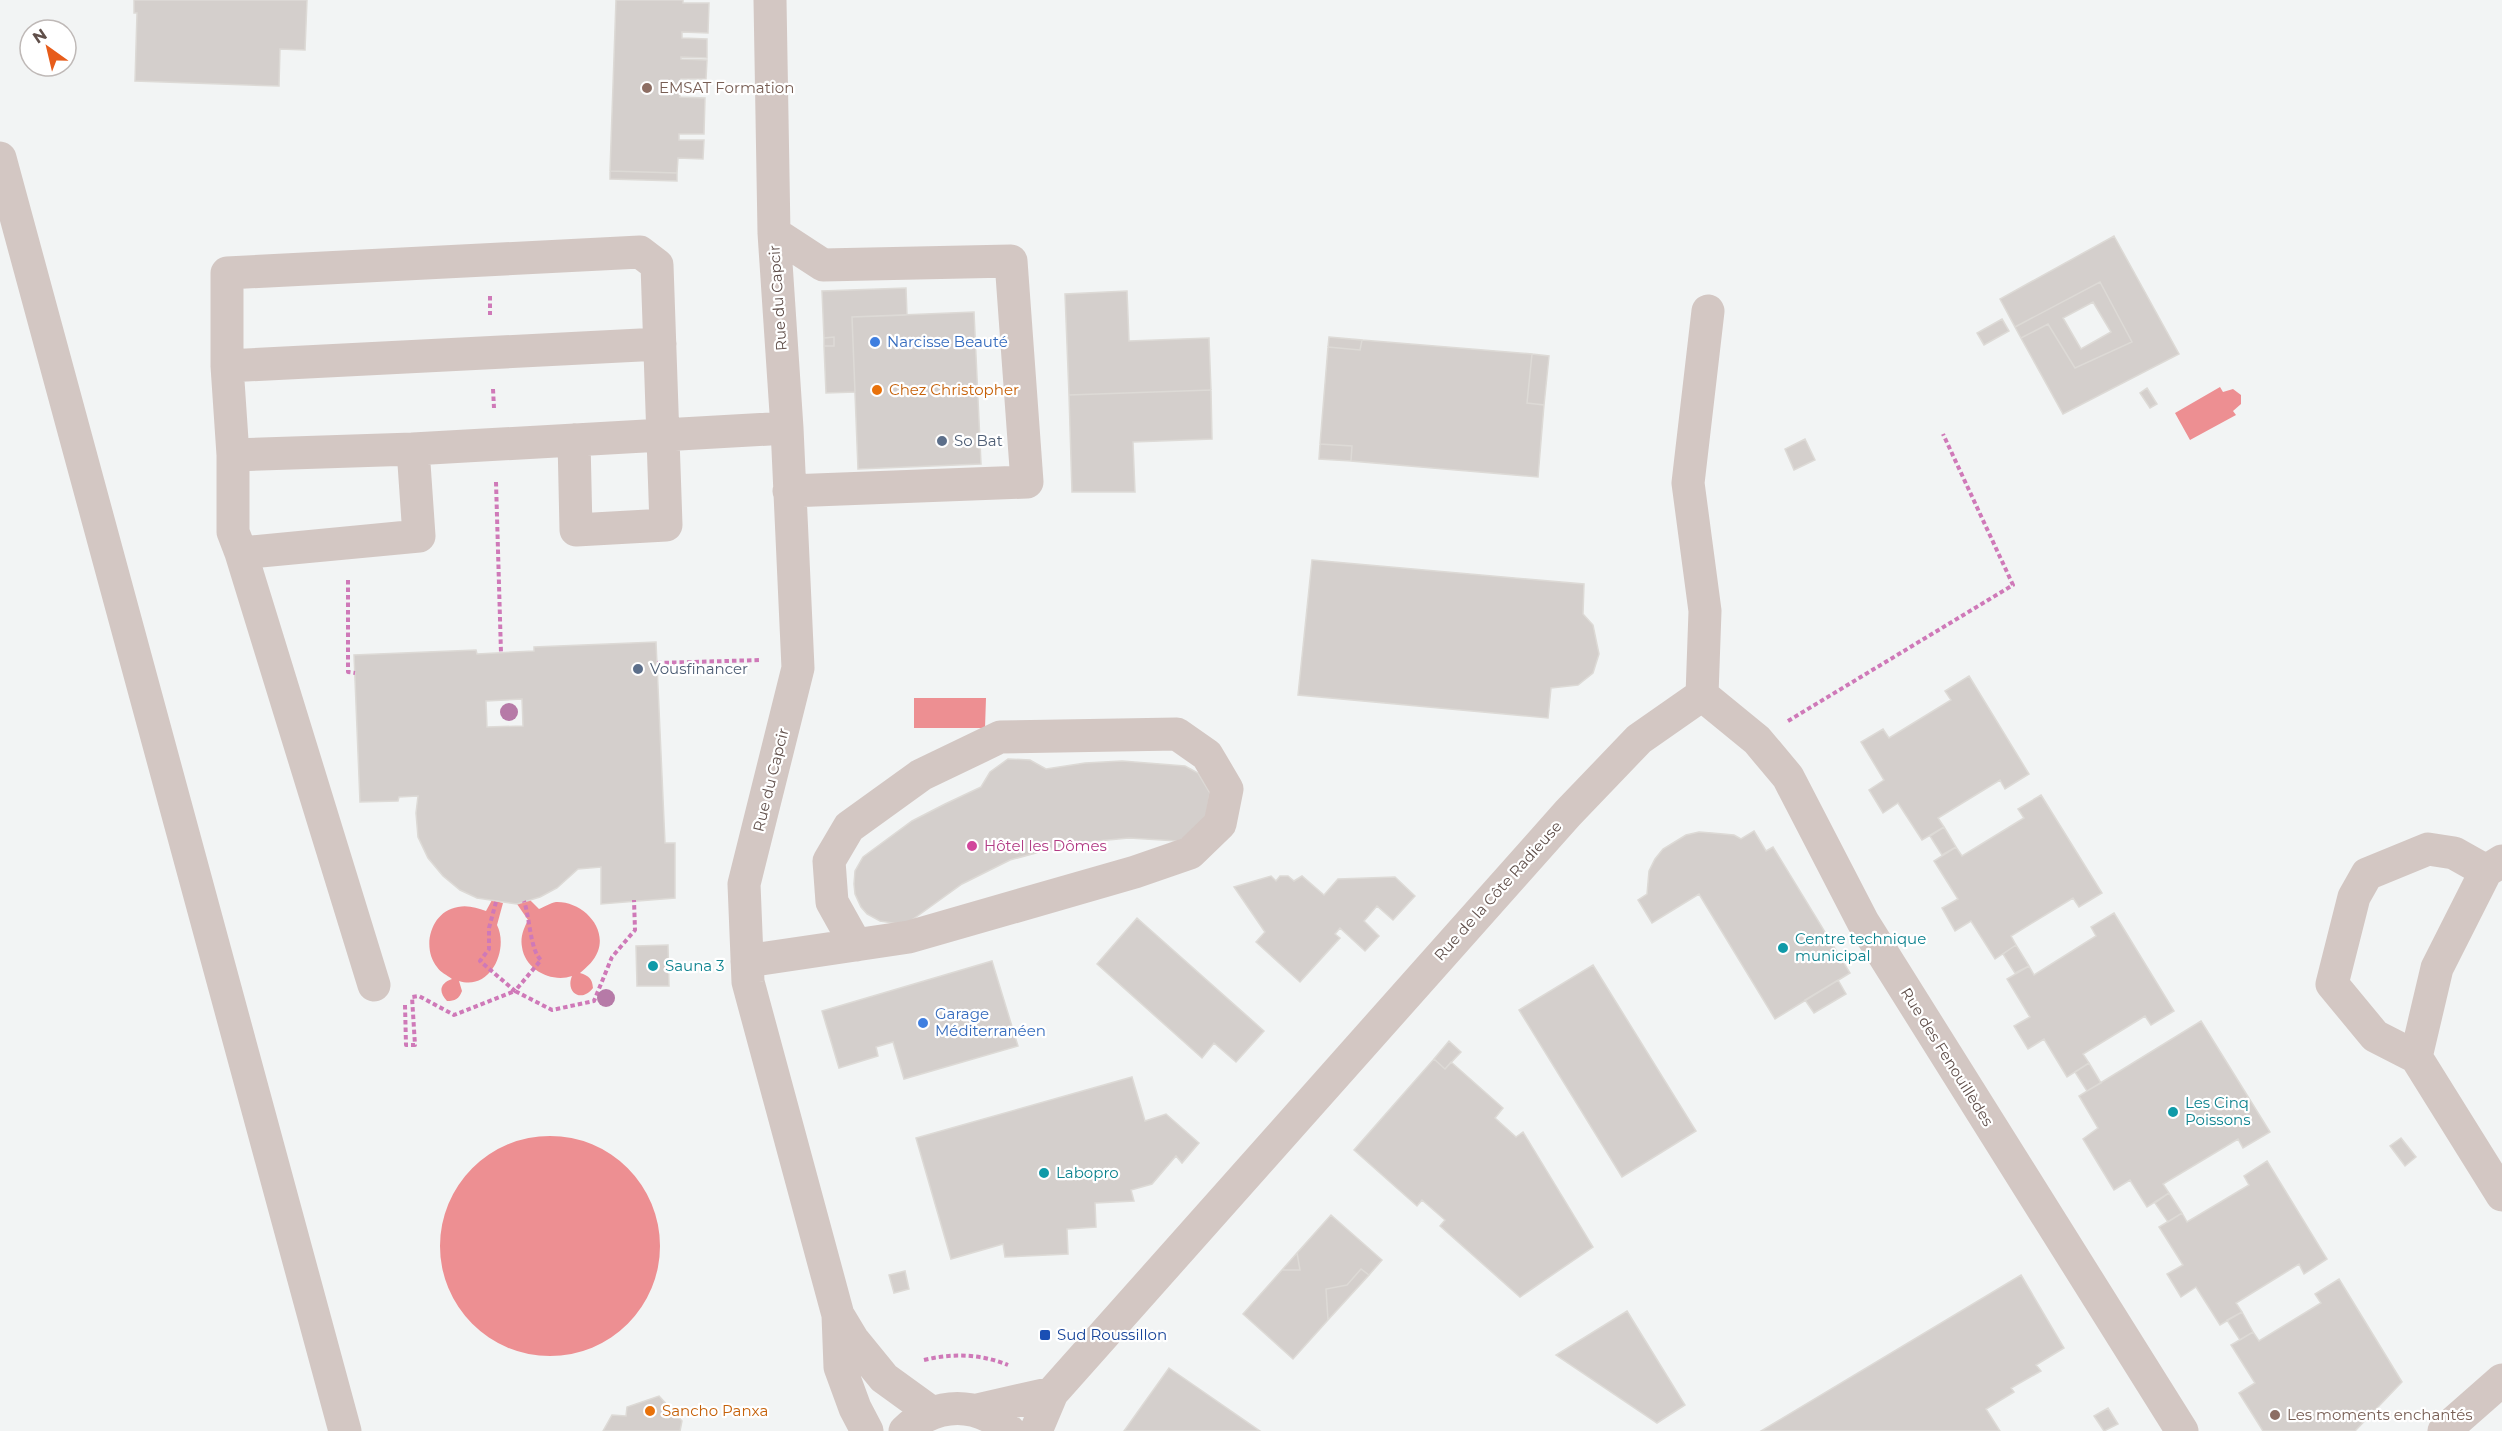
<svg xmlns="http://www.w3.org/2000/svg" width="2502" height="1431" font-family="Montserrat,sans-serif">
  <rect width="100%" height="100%" fill="#f2f4f4"/>
  <path fill="#ed8f92" d="M 2220,387 L 2223,392 L 2233,389 L 2241,395 L 2241,404 L 2233,411 L 2236,415 L 2190,440 L 2175,413 Z
    M 914,698 L 986,698 L 985,728 L 914,728 Z
    M 492,900 L 503,903 L 497,925 C 509,949 491,991 459,981 L 462,991 C 459,999 455,1001 447,1001 C 438,992 440,983 452,979 C 447,975 440,972 437,967 C 421,947 431,911 458,907 C 468,905 477,908 486,911 Z
    M 530,900 L 539,909 C 544,907 550,903 556,902 C 581,901 607,926 598,951 C 594,961 588,966 580,973 C 589,976 592,978 593,988 C 582,1003 565,993 572,976 C 552,983 525,970 522,947 C 520,937 524,928 528,920 L 517,904 Z
    M440 1246a110 110 0 1 1 220 0a110 110 0 1 1-220 0Z"/>
  <path fill="#d4cfcc" stroke="#dddad6" stroke-width="1.5" fill-rule="evenodd" d="M 134,0 L 307,0 L 305,50 L 280,49 L 279,86 L 135,81 L 137,13 L 134,13 Z
    M 616,0 L 683,0 L 683,3 L 709,3 L 708,33 L 682,32 L 682,38 L 707,39 L 707,58 L 681,57 L 681,59 L 707,60 L 706,79 L 681,79 L 680,97 L 705,98 L 704,134 L 679,134 L 679,140 L 704,140 L 703,159 L 678,158 L 677,173 L 610,171 Z
    M 610,171 L 677,173 L 677,181 L 610,179 Z
    M 2114,236 L 2179,354 L 2063,414 L 2021,338 L 2048,324 L 2075,368 L 2132,342 L 2100,282 L 2015,327 L 2000,299 Z
    M 2100,282 L 2132,342 L 2075,368 L 2048,324 L 2021,338 L 2015,327 ZM 2093,302 L 2111,332 L 2081,349 L 2063,318 Z
    M 906,288 L 907,315 L 852,317 L 855,392 L 826,393 L 824,346 L 834,346 L 834,337 L 824,338 L 822,291 Z
    M 1127,291 L 1129,341 L 1209,338 L 1211,390 L 1069,395 L 1065,294 Z
    M 974,312 L 981,464 L 858,469 L 852,317 Z
    M 2002,319 L 2009,331 L 1984,345 L 1977,333 Z
    M 834,337 L 834,346 L 824,346 L 824,338 Z
    M 1329,337 L 1362,340 L 1360,350 L 1328,347 Z
    M 1362,340 L 1532,354 L 1527,403 L 1544,405 L 1538,477 L 1351,461 L 1352,446 L 1320,444 L 1328,347 L 1360,350 Z
    M 1532,354 L 1549,356 L 1544,405 L 1527,403 Z
    M 2147,388 L 2157,404 L 2150,408 L 2140,393 Z
    M 1211,390 L 1212,439 L 1133,442 L 1135,492 L 1072,492 L 1069,395 Z
    M 1805,439 L 1815,460 L 1794,470 L 1785,449 Z
    M 1320,444 L 1352,446 L 1351,461 L 1319,459 Z
    M 1312,560 L 1584,584 L 1583,614 L 1593,625 L 1599,654 L 1593,673 L 1578,685 L 1551,688 L 1548,718 L 1298,695 Z
    M 656,642 L 665,843 L 675,843 L 675,898 L 601,904 L 601,867 L 578,869 L 557,888 L 540,897 L 517,904 L 477,898 L 460,890 L 443,876 L 428,858 L 418,837 L 416,813 L 418,796 L 399,797 L 398,801 L 360,802 L 354,655 L 476,650 L 477,654 L 534,651 L 534,647 ZM 522,699 L 523,726 L 487,727 L 486,701 Z
    M 1969,676 L 2029,774 L 2005,789 L 2000,780 L 1938,818 L 1944,827 L 1922,840 L 1898,803 L 1883,813 L 1869,790 L 1884,780 L 1861,742 L 1883,729 L 1889,738 L 1951,700 L 1945,691 Z
    M 1008,759 L 1030,760 L 1046,769 L 1085,763 L 1122,761 L 1185,766 L 1198,773 L 1210,793 L 1204,829 L 1178,841 L 1129,838 L 1087,842 L 1047,850 L 1010,860 L 962,884 L 909,922 L 899,924 L 880,921 L 867,914 L 861,907 L 855,894 L 854,884 L 855,871 L 863,857 L 912,821 L 945,804 L 981,787 L 990,772 Z
    M 2041,795 L 2102,893 L 2079,907 L 2073,898 L 2011,936 L 2016,945 L 1995,959 L 1971,921 L 1955,931 L 1942,908 L 1958,899 L 1934,861 L 1956,847 L 1962,856 L 2024,818 L 2018,809 Z
    M 1944,827 L 1956,847 L 1942,855 L 1930,836 Z
    M 1754,831 L 1766,851 L 1773,847 L 1850,973 L 1775,1019 L 1699,894 L 1652,923 L 1638,900 L 1647,894 L 1649,871 L 1655,859 L 1663,849 L 1686,835 L 1699,832 L 1712,833 L 1734,835 L 1741,839 Z
    M 1271,876 L 1276,881 L 1280,876 L 1288,876 L 1294,881 L 1302,876 L 1324,895 L 1338,879 L 1395,877 L 1415,896 L 1393,920 L 1377,906 L 1364,921 L 1379,936 L 1365,951 L 1340,928 L 1335,934 L 1340,938 L 1300,982 L 1256,942 L 1265,932 L 1234,887 Z
    M 2114,913 L 2174,1011 L 2151,1025 L 2145,1016 L 2083,1054 L 2089,1063 L 2067,1077 L 2044,1039 L 2028,1049 L 2014,1026 L 2030,1017 L 2007,979 L 2029,966 L 2034,975 L 2096,936 L 2091,927 Z
    M 1137,918 L 1264,1031 L 1236,1062 L 1214,1043 L 1202,1058 L 1097,964 Z
    M 668,945 L 669,986 L 637,986 L 636,946 Z
    M 2016,945 L 2029,966 L 2015,973 L 2003,954 Z
    M 992,961 L 1018,1046 L 904,1079 L 893,1042 L 876,1047 L 878,1056 L 839,1068 L 822,1011 Z
    M 1593,965 L 1696,1131 L 1622,1177 L 1519,1010 Z
    M 1838,980 L 1846,994 L 1814,1013 L 1805,1000 Z
    M 2201,1021 L 2270,1132 L 2243,1148 L 2238,1139 L 2163,1184 L 2169,1193 L 2147,1207 L 2130,1180 L 2114,1190 L 2083,1139 L 2098,1128 L 2079,1096 Z
    M 1449,1041 L 1461,1052 L 1445,1069 L 1434,1059 Z
    M 1434,1059 L 1445,1069 L 1451,1062 L 1503,1108 L 1495,1118 L 1516,1137 L 1523,1132 L 1593,1247 L 1520,1297 L 1440,1226 L 1445,1220 L 1422,1200 L 1417,1206 L 1354,1150 Z
    M 2089,1063 L 2101,1083 L 2087,1091 L 2075,1072 Z
    M 1132,1077 L 1145,1121 L 1166,1114 L 1199,1143 L 1182,1163 L 1176,1156 L 1152,1184 L 1131,1190 L 1134,1201 L 1095,1203 L 1096,1227 L 1067,1229 L 1068,1254 L 1005,1257 L 1003,1244 L 951,1259 L 916,1138 Z
    M 2401,1138 L 2416,1157 L 2405,1166 L 2390,1146 Z
    M 2267,1161 L 2327,1259 L 2304,1274 L 2299,1264 L 2236,1303 L 2242,1312 L 2220,1325 L 2196,1287 L 2181,1297 L 2167,1274 L 2183,1265 L 2159,1227 L 2182,1213 L 2187,1222 L 2249,1185 L 2244,1176 Z
    M 2169,1193 L 2182,1213 L 2168,1222 L 2155,1203 Z
    M 1331,1215 L 1382,1260 L 1369,1275 L 1361,1269 L 1347,1285 L 1326,1289 L 1328,1320 L 1293,1359 L 1243,1314 L 1282,1270 L 1300,1270 L 1297,1253 Z
    M 1297,1253 L 1300,1270 L 1282,1270 Z
    M 1361,1269 L 1369,1275 L 1328,1320 L 1326,1289 L 1347,1285 Z
    M 905,1271 L 909,1289 L 894,1293 L 889,1275 Z
    M 2021,1275 L 2064,1348 L 2036,1365 L 2041,1371 L 2011,1388 L 2014,1392 L 1986,1409 L 2000,1431 L 1761,1431 Z
    M 2339,1279 L 2402,1382 L 2355,1431 L 2263,1431 L 2239,1393 L 2255,1383 L 2231,1345 L 2253,1332 L 2259,1341 L 2321,1303 L 2315,1294 Z
    M 1627,1311 L 1685,1405 L 1657,1423 L 1556,1355 Z
    M 2242,1312 L 2253,1332 L 2240,1340 L 2227,1320 Z
    M 1169,1368 L 1260,1431 L 1124,1431 Z
    M 659,1396 L 682,1421 L 680,1431 L 603,1431 L 612,1415 L 626,1416 L 627,1407 Z
    M 2108,1408 L 2118,1424 L 2104,1431 L 2094,1416 Z"/>
  <g fill="none" stroke-linecap="round" stroke-linejoin="round">
    <path stroke="#cf79b8" stroke-width="4" stroke-dasharray="4.5 3" stroke-linecap="butt" d="M 490,296 L 490,315
      M 493,389 L 494,408
      M 496,482 L 501,653
      M 348,580 L 348,672 L 355,673
      M 657,663 L 761,660
      M 1788,721 L 2013,585 L 1943,434
      M 496,902 L 489,928 L 489,949 L 480,961 L 515,991 L 541,960 C 530,950 530,918 524,901
      M 405,1005 L 406,1045 L 415,1045 L 412,997 L 419,996 L 454,1015 L 515,991 L 552,1010 L 594,1001 L 612,957 L 635,930 L 634,900
      M 924,1360 C 953,1353 981,1354 1008,1365"/>
    <path stroke="#d3c7c3" stroke-width="33" d="M 770,0 L 774,233 L 787,428 L 798,668 L 744,884 L 748,982 L 838,1315 L 840,1367 L 855,1408 L 867,1431
      M 0,158 L 345,1431
      M 774,233 L 823,265 L 1011,261 L 1027,482 L 789,491
      M 227,366 L 660,344
      M 233,455 L 227,366 L 227,273 L 640,252 L 657,265 L 666,525 L 576,530 L 574,440
      M 241,553 L 419,536 L 413,449
      M 1702,695 L 1757,740 L 1788,777 L 1863,922 L 2182,1431
      M 1702,695 L 1705,611 L 1688,483 L 1708,311
      M 2502,861 L 2486,871 L 2437,968 L 2416,1057 L 2502,1195
      M 747,961 L 909,937 L 1135,872 L 1190,853 L 1220,824 L 1227,789 L 1207,755 L 1177,734 L 1000,737 L 921,775 L 849,827 L 829,861 L 832,902 L 856,945
      M 374,985 L 241,553 L 233,532 L 233,455 L 413,449 L 787,428
      M 2416,1057 L 2375,1036 L 2332,984 L 2354,897 L 2367,874 L 2428,849 L 2454,853 L 2486,871
      M 838,1315 L 853,1340 L 884,1378 L 931,1412
      M 977,1410 L 1052,1393
      M 905,1431 C 936,1401 979,1401 1009,1431
      M 1036,1431 L 1052,1393 L 1568,813 L 1639,739 L 1702,695
      M 2444,1431 L 2502,1380"/>
  </g>
  <g fill="#b67aa7">
    <circle cx="509" cy="712" r="9"/>
    <circle cx="606" cy="998" r="9"/>
  </g>
  <g fill="#8d6e63" stroke="#fff" stroke-width="2">
    <circle cx="647" cy="88" r="6"/>
    <circle cx="2275" cy="1415" r="6"/>
  </g>
  <g fill="#3f7fe0" stroke="#fff" stroke-width="2">
    <circle cx="875" cy="342" r="6"/>
    <circle cx="923" cy="1023" r="6"/>
  </g>
  <g fill="#e8710a" stroke="#fff" stroke-width="2">
    <circle cx="877" cy="390" r="6"/>
    <circle cx="650" cy="1411" r="6"/>
  </g>
  <g fill="#5c6f8a" stroke="#fff" stroke-width="2">
    <circle cx="942" cy="441" r="6"/>
    <circle cx="638" cy="669" r="6"/>
  </g>
  <circle fill="#d1479c" stroke="#fff" stroke-width="2" cx="972" cy="846" r="6"/>
  <g fill="#0f9aa8" stroke="#fff" stroke-width="2">
    <circle cx="1783" cy="948" r="6"/>
    <circle cx="653" cy="966" r="6"/>
    <circle cx="2173" cy="1112" r="6"/>
    <circle cx="1044" cy="1173" r="6"/>
  </g>
  <rect fill="#1a4fb4" stroke="#fff" stroke-width="2" x="1039" y="1329" width="12" height="12" rx="3"/>
  <g text-anchor="middle" stroke-width="4.5" stroke-linejoin="round" paint-order="stroke">
    <g font-size="15" fill="#785e54" stroke="#fff" text-anchor="start">
      <text x="659" y="93">EMSAT Formation</text>
      <text x="2287" y="1420">Les moments enchantés</text>
    </g>
    <g font-size="15" fill="#604f4a" stroke="#fff">
      <text transform="translate(778 298) rotate(-94)" y="5">Rue du Capcir</text>
      <text transform="translate(771 780) rotate(-76)" y="5">Rue du Capcir</text>
      <text transform="translate(1498 891) rotate(-48)" y="5">Rue de la Côte Radieuse</text>
      <text transform="translate(1947 1057) rotate(58)" y="5">Rue des Fenouillèdes</text>
    </g>
    <g font-size="15" fill="#366cbe" stroke="#fff" text-anchor="start">
      <text x="887" y="347">Narcisse Beauté</text>
      <text x="935" y="1019">Garage<tspan x="935" dy="17">Méditerranéen</tspan></text>
    </g>
    <g font-size="15" fill="#c56008" stroke="#fff" text-anchor="start">
      <text x="889" y="395">Chez Christopher</text>
      <text x="662" y="1416">Sancho Panxa</text>
    </g>
    <g font-size="15" fill="#4e5e75" stroke="#fff" text-anchor="start">
      <text x="954" y="446">So Bat</text>
      <text x="650" y="674">Vousfinancer</text>
    </g>
    <g font-size="15" fill="#b23c85" stroke="#fff" text-anchor="start">
      <text x="984" y="851">Hôtel les Dômes</text>
    </g>
    <g font-size="15" fill="#0d838f" stroke="#fff" text-anchor="start">
      <text x="1795" y="944">Centre technique<tspan x="1795" dy="17">municipal</tspan></text>
      <text x="665" y="971">Sauna 3</text>
      <text x="2185" y="1108">Les Cinq<tspan x="2185" dy="17">Poissons</tspan></text>
      <text x="1056" y="1178">Labopro</text>
    </g>
    <g font-size="15" fill="#164399" stroke="#fff" text-anchor="start">
      <text x="1057" y="1340">Sud Roussillon</text>
    </g>
  </g>
  <g transform="translate(48 48) rotate(326)"><circle r="28" fill="#ffffff" stroke="#bfb9b7" stroke-width="1.5"/>
  <path d="M0-4.5L10 22L0 15L-10 22Z" fill="#e75c1a"/>
  <text y="-9" font-size="16" font-weight="bold" text-anchor="middle" fill="#604f4a">N</text>
  </g>
</svg>
